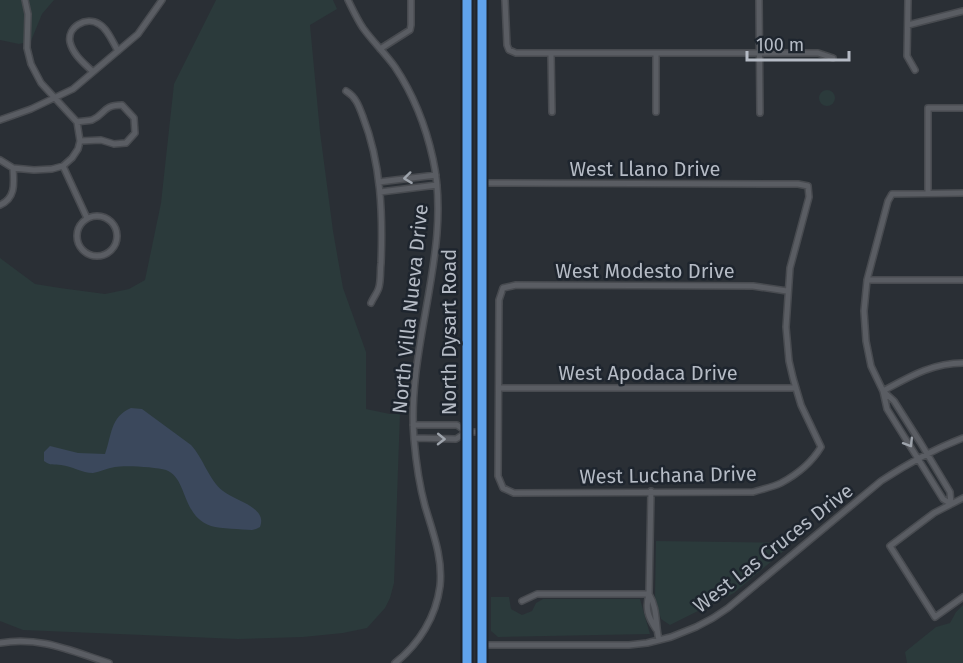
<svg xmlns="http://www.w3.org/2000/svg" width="963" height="663" font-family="'Fira Sans',sans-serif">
  <rect width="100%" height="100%" fill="#2a2f35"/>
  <path fill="#2b3a3b" d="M 0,0 L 54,0 L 42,14 L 31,41 L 19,44 L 0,40 Z
    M 216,0 L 333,0 L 337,9 L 310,25 L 320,132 L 333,231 L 343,288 L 366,352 L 366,409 L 390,414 L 400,413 L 394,583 L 390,598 L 385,608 L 367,628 L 343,633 L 303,637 L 238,639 L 23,630 L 0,621 L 0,258 L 35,284 L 60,288 L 105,294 L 129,289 L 145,280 L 161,203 L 174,84 Z
    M819 98a8 8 0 1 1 16 0a8 8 0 1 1-16 0Z
    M 656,541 L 793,543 L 734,593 L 670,625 L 661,619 L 655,597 Z
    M 491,597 L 509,597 L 511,609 L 522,615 L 532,611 L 536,603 L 543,599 L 640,599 L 650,634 L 498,637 L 491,631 Z
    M 963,605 L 963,663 L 907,663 L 905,652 L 936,627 L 950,623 L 956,612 Z"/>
  <path fill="#3b485c" d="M 131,408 L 142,409 L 191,445 C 204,459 208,479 223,491 C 235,501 268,507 260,527 L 256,529 L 252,530 C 241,529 221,529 211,526 C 181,516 188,478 166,470 C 156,467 125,465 115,467 C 107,468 100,472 93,473 C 82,473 72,466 61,465 C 54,464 50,466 44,461 L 44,452 L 50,446 L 78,453 L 105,454 C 112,435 110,417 131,408 Z"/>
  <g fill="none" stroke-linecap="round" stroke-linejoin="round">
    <defs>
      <path id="street" d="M 348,0 C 353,10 357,19 363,28 C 373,42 385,53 395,67 C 413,94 426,127 433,159 C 453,250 406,345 414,439 C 416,462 419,484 425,506 C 433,533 443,558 440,586 C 436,617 419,644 395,663
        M 505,0 L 507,45 L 509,50 L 516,53 L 818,53 L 833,58
        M 759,0 L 760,113
        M 908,0 L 907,56 L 915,70
        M 908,25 L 963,11
        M 380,49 L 410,30 L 411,25 L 411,0
        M 656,53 L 656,112
        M 551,54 L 552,112
        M 93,72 C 85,64 73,55 70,42 C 67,27 86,16 99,24 C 108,29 113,43 118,51
        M 346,91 C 356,97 359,106 363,117 C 381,163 383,214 381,263 C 380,271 381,279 379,287 C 378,292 373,298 371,303
        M 0,120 L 31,109 L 73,89 L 138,34 L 162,0
        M 77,122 C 82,121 88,121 92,120 C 105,115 102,105 122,105 L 134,118 L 135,133 L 126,143 L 114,144 L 101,140 L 80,141
        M 0,160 L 13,168 L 34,170 L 52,169 L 63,166 L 72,158 L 78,149 L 80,141 L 77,122 L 41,83 L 31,64 L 27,48 L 28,14 L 25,0
        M 63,166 L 87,218
        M 379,182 L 436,175
        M 482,183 L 798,184 L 808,186 L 809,197 L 790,268 L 786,327 L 789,361 L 793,378 L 801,405 L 821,447 C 812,462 796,475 781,483 C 773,487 762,489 753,492 L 514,493 L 503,488 L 498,476 L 499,300 L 503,288 L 516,285 L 753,286 L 787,291
        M 380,192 L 437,185
        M 928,193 L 928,108 L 963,108
        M 0,205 C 16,198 14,183 13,168
        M77 236a20 20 0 1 1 40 0a20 20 0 1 1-40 0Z
        M 867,280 L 963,280
        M 500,388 L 796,388
        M 883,391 C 909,377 932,363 963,363
        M 884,392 L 894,401 L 920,442 L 950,492 L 951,504
        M 413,425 L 457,425 L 467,432
        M 414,438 L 456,439 L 467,432 L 482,432
        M 651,491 L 649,594 C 645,608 648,617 656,629
        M 963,498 L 934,513 L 890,546 L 935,617 L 963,597
        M 951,504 L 943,499 L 887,409 L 883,391 L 871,366 L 866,341 L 864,311 L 867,280 L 888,201 L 892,194 L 963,193
        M 649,594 C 658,609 655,624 659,640
        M 522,601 L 537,594 L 649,594
        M 0,643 C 40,636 71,651 109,663
        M 482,645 L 629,645 L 647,643 L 671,637 L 696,627 L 713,618 L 728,608 L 881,481 C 907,464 934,449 963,438"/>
      <path id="primary" d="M 467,0 L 467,663
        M 482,0 L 482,663"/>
    </defs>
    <use href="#street" stroke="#484b50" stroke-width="8"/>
    <use href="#primary" stroke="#474b52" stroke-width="11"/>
    <use href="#street" stroke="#5a5d63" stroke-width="5"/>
    <use href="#primary" stroke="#5c5f64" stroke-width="8"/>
    <defs>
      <path id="cycleway" d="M 467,0 L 467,663
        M 482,0 L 482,663"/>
    </defs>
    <use href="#cycleway" stroke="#1e252e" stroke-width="13"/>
    <use href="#cycleway" stroke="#60a3ed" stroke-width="9"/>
  </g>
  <defs><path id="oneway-chevron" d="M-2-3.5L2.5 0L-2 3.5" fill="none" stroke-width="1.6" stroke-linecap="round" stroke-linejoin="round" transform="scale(1.5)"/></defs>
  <g stroke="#9ea4ac">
    <use href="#oneway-chevron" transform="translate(408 178) rotate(173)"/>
    <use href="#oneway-chevron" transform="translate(441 439) rotate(1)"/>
    <use href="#oneway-chevron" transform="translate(909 443) rotate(58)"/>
  </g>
  <g text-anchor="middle" stroke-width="5" stroke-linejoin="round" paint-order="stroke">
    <g font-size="20" fill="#b5bbc5" stroke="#1e252e">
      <text x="645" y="176">West Llano Drive</text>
      <text x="645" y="278">West Modesto Drive</text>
      <text transform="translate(410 309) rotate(-84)" y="7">North Villa Nueva Drive</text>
      <text transform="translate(449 332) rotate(-90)" y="7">North Dysart Road</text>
      <text x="648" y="380">West Apodaca Drive</text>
      <text transform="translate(668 475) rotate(-1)" y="7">West Luchana Drive</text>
      <text transform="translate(773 548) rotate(-38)" y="7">West Las Cruces Drive</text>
    </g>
  </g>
  <path d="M747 51v9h102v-9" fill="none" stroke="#b5bbc5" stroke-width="3"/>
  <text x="756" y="51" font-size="18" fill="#b5bbc5" stroke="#1e252e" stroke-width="4.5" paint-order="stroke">100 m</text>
</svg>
